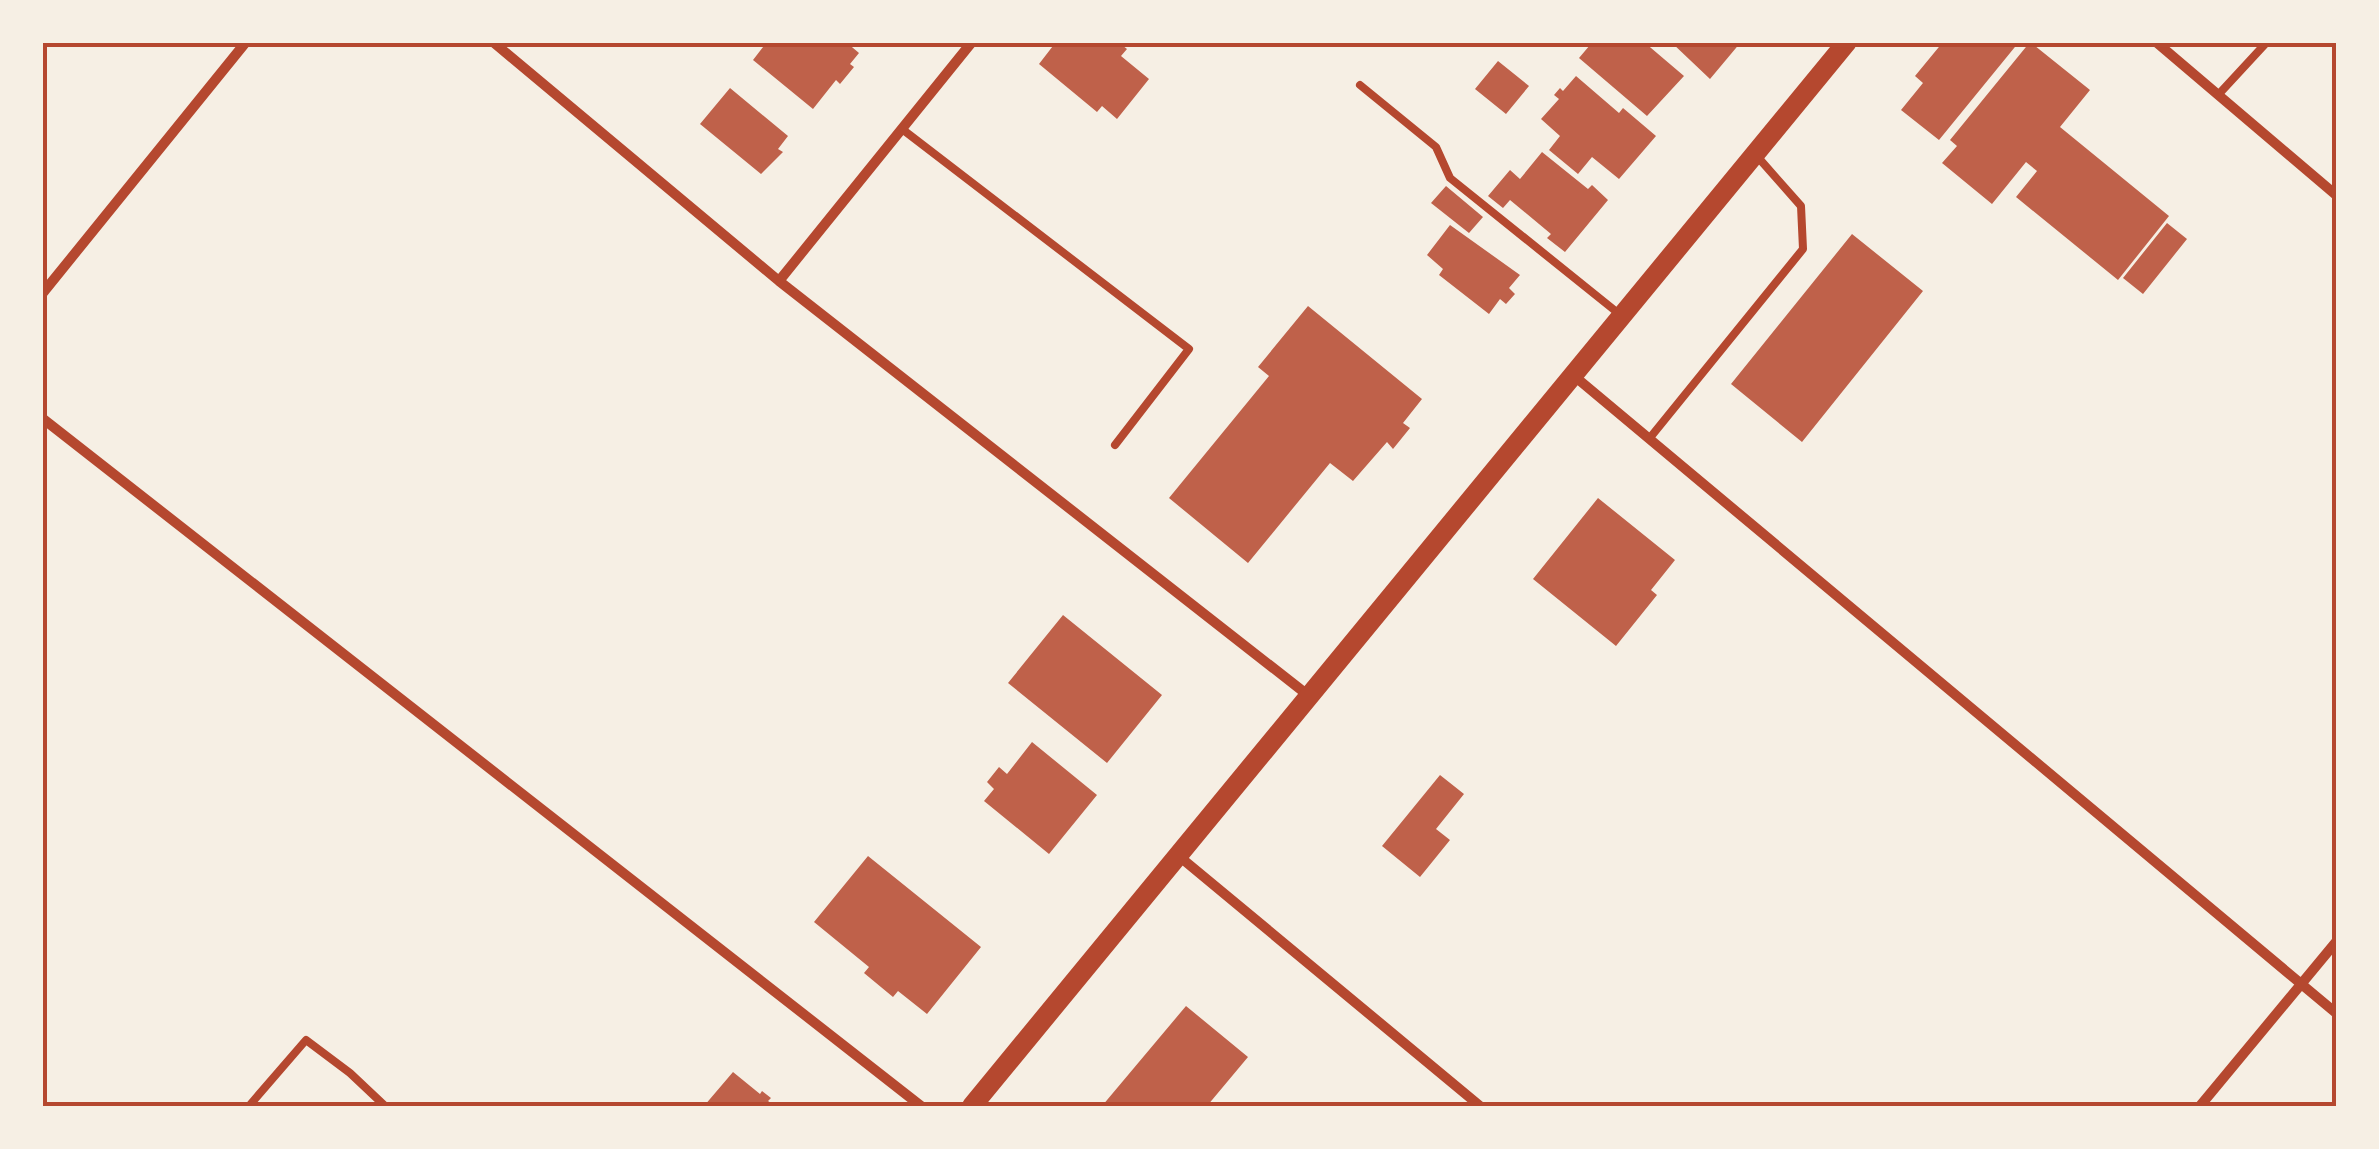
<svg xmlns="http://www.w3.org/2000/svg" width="2379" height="1149" font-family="Ubuntu,sans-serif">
  <rect width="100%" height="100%" fill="#f6efe4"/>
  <path fill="#bf614a" d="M 767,42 L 846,42 L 859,53 L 850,64 L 854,67 L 840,84 L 836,80 L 813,109 L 753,60 Z
    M 1056,42 L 1118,42 L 1127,49 L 1121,56 L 1149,79 L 1117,119 L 1102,106 L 1097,112 L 1039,64 Z
    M 1587,42 L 1644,42 L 1684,76 L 1647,116 L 1579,58 L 1590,45 Z
    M 1671,42 L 1741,42 L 1710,79 Z
    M 1943,42 L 2019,42 L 1939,140 L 1901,110 L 1923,83 L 1915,76 Z
    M 2030,42 L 2090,90 L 2060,127 L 2169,216 L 2118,280 L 2016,197 L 2037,171 L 2026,162 L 1992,204 L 1942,163 L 1957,146 L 1950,140 Z
    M 1498,61 L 1529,86 L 1506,114 L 1475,89 Z
    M 1576,76 L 1619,113 L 1623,108 L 1656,136 L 1619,179 L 1592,157 L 1578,174 L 1549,150 L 1560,136 L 1541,119 L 1559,99 L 1554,95 L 1560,88 L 1563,91 Z
    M 730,88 L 788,136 L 778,149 L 783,152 L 761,174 L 700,124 Z
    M 1542,152 L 1588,189 L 1592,185 L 1608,200 L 1565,252 L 1547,238 L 1551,234 L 1510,200 L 1503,208 L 1488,196 L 1510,170 L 1520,179 Z
    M 1446,186 L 1483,217 L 1469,233 L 1431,203 Z
    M 2167,223 L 2187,239 L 2143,294 L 2123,278 Z
    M 1450,225 L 1520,275 L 1509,288 L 1515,294 L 1506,304 L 1500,299 L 1489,314 L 1439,275 L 1443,269 L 1427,255 Z
    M 1852,234 L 1923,291 L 1802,442 L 1731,384 Z
    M 1308,306 L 1422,399 L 1403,423 L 1410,428 L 1393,449 L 1387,442 L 1353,481 L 1330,463 L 1248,563 L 1169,498 L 1269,376 L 1258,367 Z
    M 1598,498 L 1675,560 L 1651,590 L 1657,595 L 1616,646 L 1533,579 Z
    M 1063,615 L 1162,695 L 1107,763 L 1008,683 Z
    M 1032,742 L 1097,795 L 1049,854 L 984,801 L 994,789 L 987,782 L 999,767 L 1007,774 Z
    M 1440,775 L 1464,794 L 1436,829 L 1450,840 L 1420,877 L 1382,846 Z
    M 868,856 L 981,947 L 927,1014 L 898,991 L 893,997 L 864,973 L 869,967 L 814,922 Z
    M 1186,1006 L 1248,1057 L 1207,1106 L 1102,1106 Z
    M 733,1072 L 760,1094 L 762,1091 L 771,1098 L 768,1101 L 775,1106 L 704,1106 Z"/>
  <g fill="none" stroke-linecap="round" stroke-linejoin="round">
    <path stroke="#b5482f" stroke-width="8" d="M 1360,85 L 1436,147 L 1450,178 L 1618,313
      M 2218,95 L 2267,42
      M 902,129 L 1189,349 L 1115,445
      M 1649,439 L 1803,249 L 1801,206 L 1756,155
      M 249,1106 L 306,1040 L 350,1073 L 385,1106"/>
    <path stroke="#b5482f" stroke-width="10" d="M 493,42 L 779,281 L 1309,696
      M 2156,42 L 2336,195
      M 779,281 L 972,42
      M 42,294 L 246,42
      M 1573,375 L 2336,1013
      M 42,418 L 921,1106
      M 1180,857 L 1480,1106
      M 2200,1106 L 2336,942"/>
    <path stroke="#b5482f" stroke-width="20" d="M 972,1106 L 1847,42"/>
  </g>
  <rect width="2379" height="1149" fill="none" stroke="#f6efe4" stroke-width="90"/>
  <rect x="45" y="45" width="2289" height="1059" fill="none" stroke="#b5482f" stroke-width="4"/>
</svg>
